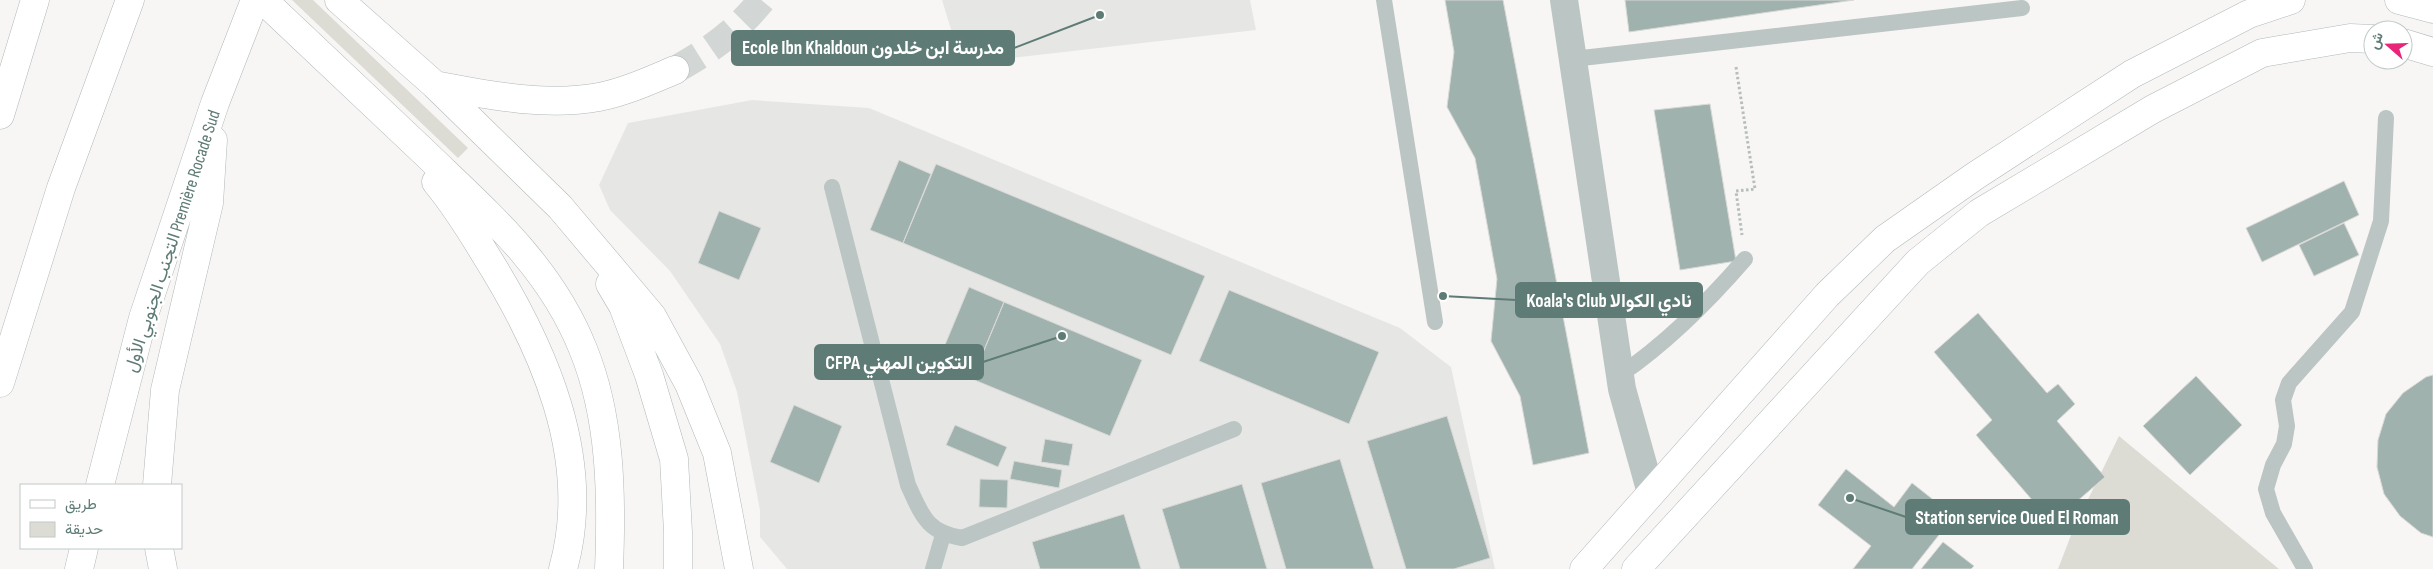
<svg xmlns="http://www.w3.org/2000/svg" width="2433" height="569" font-family="'Sofia Sans Condensed',Vazirmatn,sans-serif">
  <rect width="100%" height="100%" fill="#f8f6f5"/>
  <path fill="#e6e7e5" d="M 942,0 L 1250,0 L 1256,30 L 1004,59 L 957,49 Z
    M 752,100 L 869,108 L 1400,328 L 1451,367 L 1495,569 L 787,569 L 760,537 L 760,510 L 737,392 L 720,344 L 670,271 L 610,210 L 599,185 L 628,123 Z"/>
  <path fill="#dddcd4" d="M 292,0 L 313,0 L 468,148 L 458,158 Z
    M 2119,436 L 2279,569 L 2058,569 L 2073,530 Z"/>
  <path fill="#a0b2ae" stroke="#d9d8d7" d="M 1445,0 L 1503,0 L 1589,453 L 1533,465 L 1520,396 L 1491,341 L 1497,279 L 1475,158 L 1447,107 L 1454,52 Z
    M 1625,0 L 1854,0 L 1629,32 Z
    M 1710,104 L 1736,261 L 1680,270 L 1654,110 Z
    M 899,160 L 931,174 L 903,243 L 870,230 Z
    M 936,164 L 1205,276 L 1171,355 L 903,243 Z
    M 2344,181 L 2359,215 L 2262,262 L 2246,228 Z
    M 719,211 L 761,228 L 739,280 L 698,263 Z
    M 2344,223 L 2359,255 L 2314,276 L 2299,245 Z
    M 969,287 L 1004,302 L 972,379 L 937,364 Z
    M 1229,290 L 1379,352 L 1349,424 L 1199,361 Z
    M 1004,302 L 1142,360 L 1110,436 L 972,379 Z
    M 1978,313 L 2047,393 L 2058,384 L 2075,404 L 2057,421 L 2105,477 L 2052,523 L 1976,435 L 1992,420 L 1934,352 Z
    M 2433,375 L 2433,537 L 2421,533 L 2400,516 L 2384,494 L 2377,467 L 2378,440 L 2386,414 L 2403,393 L 2426,377 Z
    M 2196,376 L 2242,425 L 2190,475 L 2143,426 Z
    M 794,405 L 842,426 L 819,483 L 770,462 Z
    M 1447,416 L 1490,558 L 1454,569 L 1406,569 L 1367,441 Z
    M 955,425 L 1007,447 L 998,467 L 946,445 Z
    M 1045,439 L 1073,444 L 1069,466 L 1041,462 Z
    M 1340,459 L 1374,569 L 1286,569 L 1261,483 Z
    M 1014,461 L 1062,470 L 1059,488 L 1010,479 Z
    M 1846,469 L 1894,507 L 1912,483 L 1954,516 L 1912,569 L 1853,569 L 1871,546 L 1818,505 Z
    M 980,479 L 1008,480 L 1007,508 L 979,507 Z
    M 1242,484 L 1267,569 L 1180,569 L 1162,509 Z
    M 1124,514 L 1141,569 L 1040,569 L 1032,542 Z
    M 1943,542 L 1974,566 L 1971,569 L 1921,569 Z"/>
  <g fill="none" stroke-linecap="round" stroke-linejoin="round">
    <path stroke="#d2d7d5" stroke-width="28" stroke-dasharray="28 14" stroke-linecap="butt" d="M 675,70 C 713,48 734,34 762,0"/>
    <defs>
      <path id="primary" d="M 2399,0 L 2433,9
        M 2403,43 L 2433,52
        M 1584,569 L 1827,295 L 1885,239 L 1975,176 L 2132,74 L 2249,14 L 2291,0
        M 1636,569 L 1918,262 L 1979,213 L 2153,109 L 2262,53 L 2350,38 L 2373,39"/>
      <path id="highway" d="M 263,0 C 317,51 371,102 425,153 C 487,213 550,266 583,349 C 611,417 612,496 609,569
        M 339,0 L 435,85 L 560,207 L 652,316 L 689,384 L 717,453 L 739,569
        M 435,85 C 488,95 545,107 599,97 C 625,92 651,80 675,70
        M 0,115 L 35,0
        M 436,182 C 455,205 470,229 485,254 C 543,346 594,459 563,569
        M 610,284 L 623,306 L 649,375 L 674,459 L 678,532 L 678,569
        M 0,383 L 61,188 L 130,0
        M 100,485 L 143,318 L 215,103 L 255,0
        M 157,485 L 165,390 L 209,203 L 213,140
        M 159,548 L 163,569
        M 79,569 L 84,548"/>
    </defs>
    <use href="#primary" stroke="#afbab8" stroke-width="29"/>
    <use href="#highway" stroke="#afb9b7" stroke-width="29"/>
    <path stroke="#b6bebc" stroke-width="3" stroke-dasharray="2.5 2.5" stroke-linecap="butt" d="M 1736,67 L 1755,189 L 1736,191 L 1742,235"/>
    <path stroke="#bbc5c3" stroke-width="16" d="M 1384,0 L 1435,322
      M 1573,59 L 2022,8
      M 832,187 L 908,485 C 922,515 926,532 962,538 L 1234,429
      M 1620,375 C 1668,342 1707,303 1745,259
      M 933,569 L 943,535
      M 2305,569 L 2273,513 L 2266,489 L 2273,465 L 2284,444 L 2287,426 L 2283,400 L 2289,383 L 2352,312 L 2381,221 L 2386,118"/>
    <path stroke="#bbc5c3" stroke-width="28" d="M 1564,0 L 1622,389 L 1651,493"/>
    <use href="#primary" stroke="#fff" stroke-width="28"/>
    <use href="#highway" stroke="#fff" stroke-width="28"/>
  </g>
  <g text-anchor="middle" stroke-width="5" stroke-linejoin="round" paint-order="stroke">
    <g font-size="18" fill="#5e7b75" stroke="#fff">
      <text transform="translate(172 241) rotate(-72)" y="6">التجنب الجنوبي الأول Première Rocade Sud</text>
    </g>
  </g>
  <path fill="none" stroke="#5e7b75" stroke-width="2" d="M1100 15L1014 48M1443 296L1516 300M1062 336L983 362M1850 498L1906 517"/>
  <g fill="#5e7b75" stroke="#fff" stroke-width="2">
    <circle cx="1100" cy="15" r="5"/>
    <circle cx="1443" cy="296" r="5"/>
    <circle cx="1062" cy="336" r="5"/>
    <circle cx="1850" cy="498" r="5"/>
  </g>
  <g fill="#5e7b75" stroke="#5e7b75" stroke-width="2">
    <rect x="732" y="31" width="282" height="34" rx="5"/>
    <rect x="1516" y="283" width="186" height="34" rx="5"/>
    <rect x="815" y="345" width="168" height="34" rx="5"/>
    <rect x="1906" y="500" width="223" height="34" rx="5"/>
  </g>
  <g font-size="19" text-anchor="middle" font-weight="bold" fill="#fff">
    <text x="873" y="54">Ecole Ibn Khaldoun مدرسة ابن خلدون</text>
    <text x="1609" y="307">Koala's Club نادي الكوالا</text>
    <text x="899" y="369">CFPA التكوين المهني</text>
    <text x="2017" y="524">Station service Oued El Roman</text>
  </g>
  <rect x="20" y="484" width="162" height="65" fill="#ffffff" stroke="#bfcac8"/>
  <rect x="30" y="500" width="25" height="8" fill="#ffffff" stroke="#bfcac8"/>
  <text x="65" y="509" font-size="15" fill="#5e7b75">طريق</text>
  <rect x="30" y="522" width="25" height="15" fill="#dddcd4" stroke="#bfcac8"/>
  <text x="65" y="534" font-size="15" fill="#5e7b75">حديقة</text>
  <g transform="translate(2388 45) rotate(290)"><circle r="24" fill="#ffffff" stroke="#bfcac8"/>
  <path d="M0-4L9 19L0 12L-9 19Z" fill="#e82578"/>
  <text y="-8" font-size="14" font-weight="bold" text-anchor="middle" fill="#5e7b75">ش</text>
  </g>
</svg>
